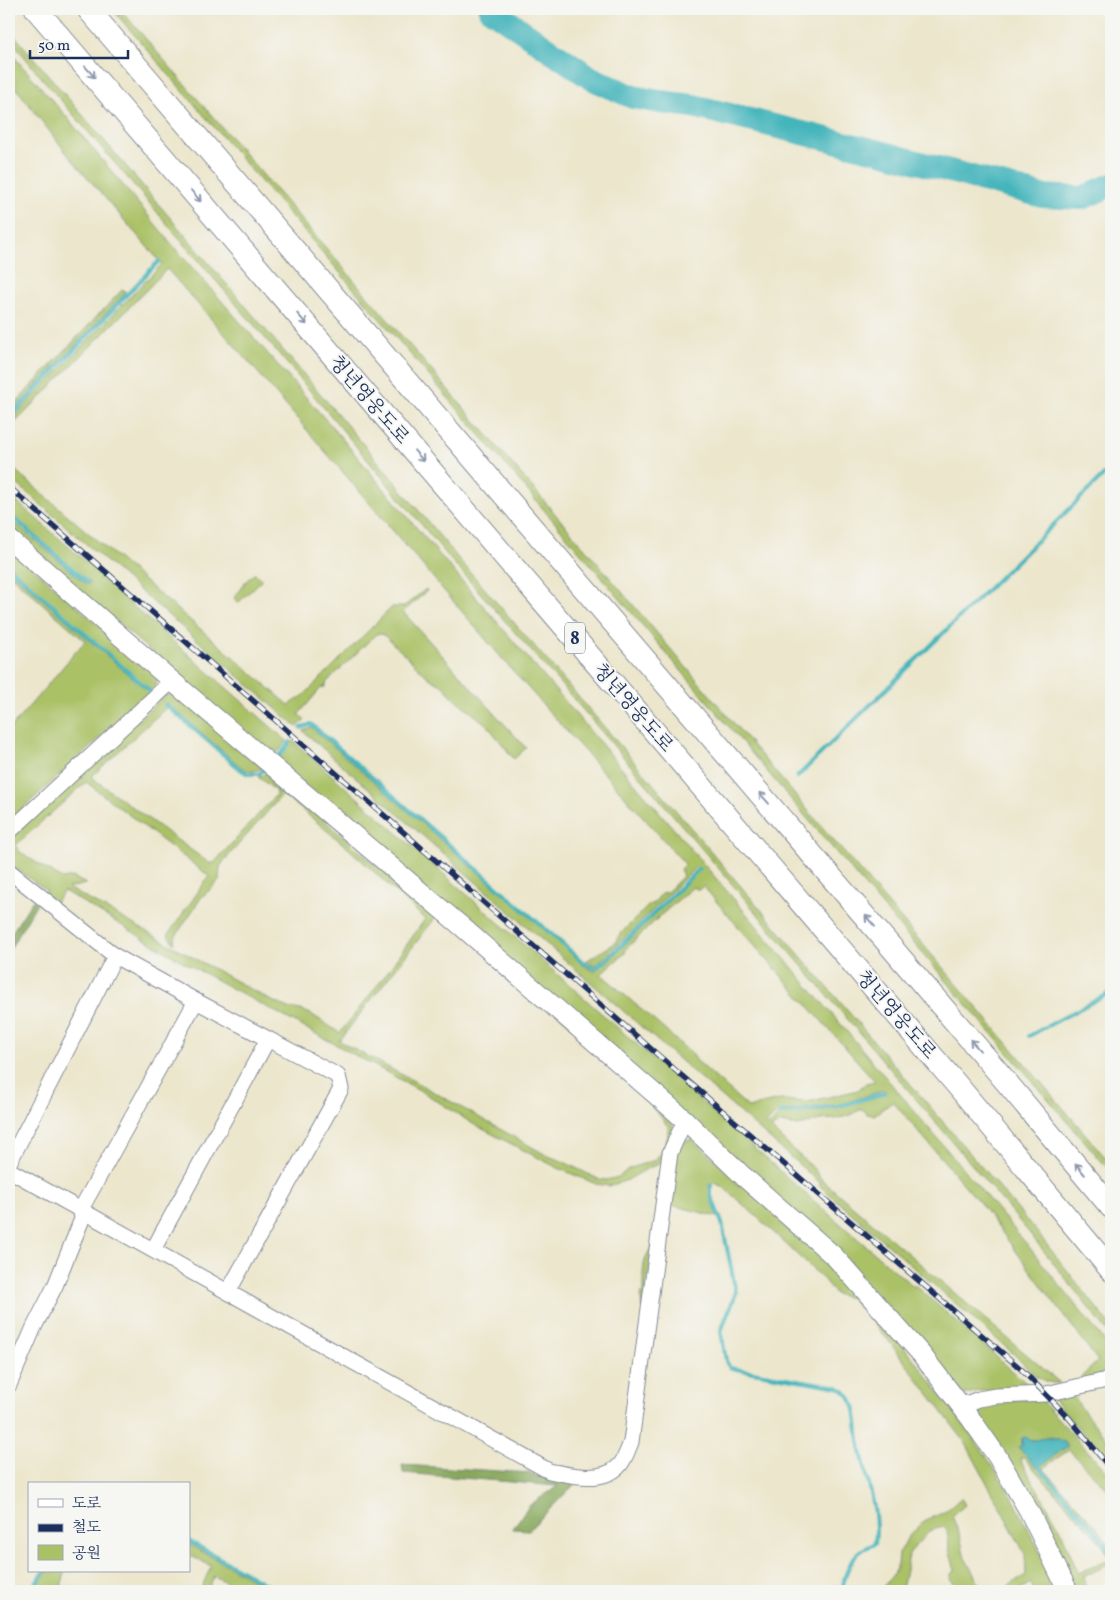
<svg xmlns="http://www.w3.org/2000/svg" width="1120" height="1600" font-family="Vollkorn,'Noto Serif KR',serif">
  <rect width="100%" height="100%" fill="#f6f6f2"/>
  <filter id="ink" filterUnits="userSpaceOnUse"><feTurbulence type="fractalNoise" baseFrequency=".02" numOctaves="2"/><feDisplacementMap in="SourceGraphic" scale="10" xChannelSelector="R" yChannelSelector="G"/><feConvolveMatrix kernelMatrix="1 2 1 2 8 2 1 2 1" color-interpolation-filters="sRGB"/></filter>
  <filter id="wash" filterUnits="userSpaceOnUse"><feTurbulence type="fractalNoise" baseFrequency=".0096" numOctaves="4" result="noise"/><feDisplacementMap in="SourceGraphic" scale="20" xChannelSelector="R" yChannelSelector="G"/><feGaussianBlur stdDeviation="1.12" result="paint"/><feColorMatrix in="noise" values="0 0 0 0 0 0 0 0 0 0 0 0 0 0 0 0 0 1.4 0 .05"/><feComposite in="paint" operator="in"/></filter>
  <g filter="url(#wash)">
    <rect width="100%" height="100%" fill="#ece6cc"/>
    <path fill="#aac166" stroke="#627862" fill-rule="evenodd" d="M 112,9 L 120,9 L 594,559 L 817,821 L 1111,1164 L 1111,1172 L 911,940 L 469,422 Z
      M 9,29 L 381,465 L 457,557 L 576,694 L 949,1129 L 1036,1231 L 1111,1326 L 1111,1336 L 1031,1235 L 945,1133 L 572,697 L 452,561 L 290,367 L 35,70 L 9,37 Z
      M 9,51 L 65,115 L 175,248 L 334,429 L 421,533 L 855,1041 L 1029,1247 L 1111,1349 L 1111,1370 L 1096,1377 L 1075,1383 L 1098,1361 L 980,1203 L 893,1102 L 874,1115 L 867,1114 L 864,1110 L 859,1110 L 851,1115 L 835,1119 L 821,1120 L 803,1125 L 798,1126 L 780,1123 L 771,1129 L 814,1169 L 822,1180 L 1060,1383 C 1040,1385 1028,1369 1015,1355 L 820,1186 L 819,1182 L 303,731 L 311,727 L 572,954 L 583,965 L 594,971 L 607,962 L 700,870 L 696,867 L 604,958 L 594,965 L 586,961 L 615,943 L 620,934 L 650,904 L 654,903 L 662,893 L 667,892 L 683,876 L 680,869 L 685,864 L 505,662 L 248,361 L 167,269 L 9,429 L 9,422 L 162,264 L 68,155 L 9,79 ZM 703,886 L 753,944 L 875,1081 L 866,1083 L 858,1090 L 807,1102 L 780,1100 L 761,1104 L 749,1108 L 696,1060 L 693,1055 L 601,974 L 625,953 L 626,949 L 661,915 L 693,887 L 699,890 ZM 884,1090 L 886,1094 C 849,1105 820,1114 780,1114 L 768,1126 L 766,1124 L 778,1112 L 841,1104 Z
      M 122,290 L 126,292 L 9,414 L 9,403 L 15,403 L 20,398 Z
      M 9,465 L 289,705 L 303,696 L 392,607 L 403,607 L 426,589 L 427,591 L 403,612 L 526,748 L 514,759 L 487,725 L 455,699 L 443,686 L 429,678 L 385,636 L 381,634 L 376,634 L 327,682 L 325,687 L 321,688 L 299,714 L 305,720 L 297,727 L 9,477 Z
      M 9,495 L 100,574 L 101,578 L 287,741 L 279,751 L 272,757 L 9,528 L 9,518 L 87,585 L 90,583 L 9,512 Z
      M 9,547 L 158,677 L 155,688 L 9,821 L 9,730 L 85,641 L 9,574 L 9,570 L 146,690 L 148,688 L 9,566 Z
      M 255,573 L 262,580 L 238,603 L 234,598 L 245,582 Z
      M 174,693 L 263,767 C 255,773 249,772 241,767 L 167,703 L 164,703 L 164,705 L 166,708 L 91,777 L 209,863 L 214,863 L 276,795 L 275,790 L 258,777 L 264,775 L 267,771 L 436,917 L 339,1041 L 423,1086 L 548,1156 L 562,1161 L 598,1179 L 606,1180 L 619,1177 L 628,1169 L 655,1160 L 665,1146 L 668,1135 L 668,1127 L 664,1121 L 642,1095 L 672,1123 C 675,1137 667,1153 660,1164 L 648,1168 L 628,1180 L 609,1186 L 596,1184 L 558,1168 L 473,1124 L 423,1092 L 178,959 L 64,891 L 55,903 L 45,893 L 46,890 L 9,864 L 9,839 L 165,695 ZM 86,782 L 209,876 L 168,935 L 174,944 L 175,937 L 201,898 L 219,881 L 220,867 L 224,861 L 283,794 L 348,848 L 425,919 L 386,974 L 340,1033 L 311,1014 L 301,1010 L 288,1008 L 268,999 L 68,888 L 86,884 L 73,877 L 62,879 L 20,852 L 16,846 L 19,842 Z
      M 293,741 L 823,1209 L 913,1286 L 916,1286 L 1033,1389 L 979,1391 L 963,1395 L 924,1345 L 277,760 Z
      M 692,1139 L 837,1270 L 893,1332 L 968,1430 L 992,1465 L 1013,1498 L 1059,1591 L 1034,1591 L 1031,1583 L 1017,1591 L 1001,1591 L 1026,1575 L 1025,1554 L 965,1442 L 888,1340 L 851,1298 L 835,1294 L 824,1280 L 756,1216 L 723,1187 L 715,1183 L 709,1184 L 710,1196 L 718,1217 L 668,1204 L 671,1170 L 681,1142 Z
      M 654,1244 L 642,1308 C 642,1304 640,1299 641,1295 C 643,1289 643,1295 643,1287 C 643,1269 642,1260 654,1244 Z
      M 1072,1392 L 1080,1406 L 1111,1445 L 1111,1465 L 1050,1396 Z
      M 1038,1397 L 1111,1476 L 1111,1493 L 1069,1450 L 1043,1468 L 1100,1531 L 1111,1547 L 1111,1563 L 1083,1577 L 1087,1591 L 1075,1591 L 980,1416 C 979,1409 980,1407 986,1403 ZM 1052,1437 L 1059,1439 L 1018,1447 L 1022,1446 L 1022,1438 L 1030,1441 ZM 1021,1458 L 1024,1458 L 1101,1543 L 1111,1559 L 1078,1573 L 1060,1528 L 1022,1463 Z
      M 961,1498 L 965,1505 L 952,1516 L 960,1536 L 965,1558 L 983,1591 L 963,1591 L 950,1579 L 951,1574 L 955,1571 L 949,1548 L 947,1531 L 944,1527 L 931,1530 L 916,1545 L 909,1555 L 903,1585 L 897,1591 L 880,1591 L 895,1572 L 898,1565 L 899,1554 L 908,1537 L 927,1519 L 936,1516 L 946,1511 Z
      M 189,1544 L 273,1591 L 245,1591 L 214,1576 L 208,1591 L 200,1591 L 211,1566 L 189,1555 Z
      M 48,1571 L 66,1571 L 61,1586 L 84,1591 L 32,1591 Z"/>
    <path fill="#87a75b" stroke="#516b5c" d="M 33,900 L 37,903 L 9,951 L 9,937 Z
      M 402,1465 L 531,1473 L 537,1477 L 576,1481 L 574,1485 L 529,1530 L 512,1529 L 530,1505 L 558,1486 L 403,1473 Z"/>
    <path fill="#45b5bc" stroke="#30728d" d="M 1026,1437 L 1030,1441 C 1045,1438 1057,1434 1068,1446 L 1037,1468 L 1018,1447 L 1022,1446 L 1022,1438 Z"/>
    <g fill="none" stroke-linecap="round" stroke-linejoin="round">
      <path stroke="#45b5bc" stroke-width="4" d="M 9,418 L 159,261
        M 9,514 L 87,582
        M 9,567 L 150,691
        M 165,704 L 240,769 L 248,774 L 259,774 L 267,767
        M 301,728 L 311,724 L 573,953 L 584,963 L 594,968 L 606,960 L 699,869
        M 274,760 L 282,753 L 290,742
        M 797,777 L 1111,468
        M 1029,1036 L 1111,992
        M 779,1113 L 806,1111 L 843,1105 L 885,1093
        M 711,1184 L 711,1196 L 722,1223 L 736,1293 L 721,1331 L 726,1361 L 730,1368 L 838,1387 C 845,1392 850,1395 853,1403 C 858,1416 857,1432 860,1445 C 865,1477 880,1511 875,1543 C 871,1547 865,1547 861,1551 C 851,1557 842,1580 843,1591
        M 1039,1467 L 1100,1537 L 1111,1554
        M 189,1541 L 278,1591
        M 30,1591 L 45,1571"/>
      <path stroke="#45b5bc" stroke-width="24" d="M 490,9 L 591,78 L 633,97 L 660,102 L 693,106 L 880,152 L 1042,196 L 1082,198 L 1111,185"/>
    </g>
  </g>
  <g filter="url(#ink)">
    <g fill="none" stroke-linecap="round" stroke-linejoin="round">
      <defs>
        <path id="minor" d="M 9,832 L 172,681
          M 9,871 L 115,956 L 196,1001 L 338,1076 L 341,1089 L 228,1292
          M 9,1163 L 115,956
          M 9,1170 L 549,1471 C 570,1475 601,1483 618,1467 C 624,1462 628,1450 631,1442 L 670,1153 L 685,1120
          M 153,1250 L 268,1039
          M 9,1385 L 34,1327 L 55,1286 L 82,1219 L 81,1209 L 196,1001
          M 961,1406 L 979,1399 L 996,1396 L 1046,1394 L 1111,1379"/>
        <path id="major" d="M 9,539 L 172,681 L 460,925 L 685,1120 L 743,1176 L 835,1257 L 922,1355 L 971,1419 L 997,1456 L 1029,1511 L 1068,1591"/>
        <path id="highway" d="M 36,9 L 957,1085 L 1111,1270
          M 88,9 L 987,1059 L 1111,1207"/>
      </defs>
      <use href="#minor" stroke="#848a95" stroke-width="17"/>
      <use href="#major" stroke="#848a95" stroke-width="21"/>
      <use href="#highway" stroke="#848a95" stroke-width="24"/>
      <use href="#minor" stroke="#fff" stroke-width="15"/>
      <use href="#major" stroke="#fff" stroke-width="19"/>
      <use href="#highway" stroke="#fff" stroke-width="22"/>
      <defs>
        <path id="rail" d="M 9,487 L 674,1069 L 1021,1369 L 1069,1418 L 1111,1469"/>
      </defs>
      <use href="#rail" stroke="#1b2f5e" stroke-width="5.5"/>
      <use href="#rail" stroke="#f6f6f2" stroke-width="4" stroke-dasharray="11" stroke-linecap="butt"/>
    </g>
    <defs><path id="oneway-shaft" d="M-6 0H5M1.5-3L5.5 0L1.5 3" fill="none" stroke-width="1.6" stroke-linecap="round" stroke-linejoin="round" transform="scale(1.25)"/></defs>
    <g stroke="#8d97ae">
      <use href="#oneway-shaft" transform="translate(90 72) rotate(49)"/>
      <use href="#oneway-shaft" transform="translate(196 196) rotate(49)"/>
      <use href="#oneway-shaft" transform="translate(302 319) rotate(49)"/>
      <use href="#oneway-shaft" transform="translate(419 456) rotate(49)"/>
      <use href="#oneway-shaft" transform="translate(764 798) rotate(-131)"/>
      <use href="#oneway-shaft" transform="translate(870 921) rotate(-131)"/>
      <use href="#oneway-shaft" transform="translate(975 1045) rotate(-131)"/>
      <use href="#oneway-shaft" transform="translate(1080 1169) rotate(-130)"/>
    </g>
  </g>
  <g text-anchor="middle" stroke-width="4" stroke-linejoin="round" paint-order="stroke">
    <rect fill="#f6f6f2" stroke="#5d6b8a" stroke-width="1" x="565" y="622.5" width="20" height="31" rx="4"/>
    <g font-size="18" font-weight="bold" fill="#1b2f5e">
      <text x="575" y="644">8</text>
    </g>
    <g font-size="19" fill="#1b2f5e" stroke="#f6f6f2">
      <text transform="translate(370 399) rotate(49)" y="7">청년영웅도로</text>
      <text transform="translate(634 707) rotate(49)" y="7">청년영웅도로</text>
      <text transform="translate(897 1014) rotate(49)" y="7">청년영웅도로</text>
    </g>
  </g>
  <rect width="1120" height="1600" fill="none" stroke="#f6f6f2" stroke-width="30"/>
  <rect x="28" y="1482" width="162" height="90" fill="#f6f6f2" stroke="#9ea6b7"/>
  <rect x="38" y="1499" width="25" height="8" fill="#ffffff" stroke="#9ea6b7"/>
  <text x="72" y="1508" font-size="15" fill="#1b2f5e">도로</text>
  <rect x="38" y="1524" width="25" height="8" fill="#1b2f5e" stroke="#9ea6b7"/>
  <text x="72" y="1532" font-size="15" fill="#1b2f5e">철도</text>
  <rect x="38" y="1545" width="25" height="15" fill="#aac166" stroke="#9ea6b7"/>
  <text x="72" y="1558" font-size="15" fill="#1b2f5e">공원</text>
  <path d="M30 50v8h98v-8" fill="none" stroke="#1b2f5e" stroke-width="2.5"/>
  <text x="38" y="50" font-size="15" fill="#1b2f5e" stroke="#f6f6f2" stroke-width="4" paint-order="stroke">50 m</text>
</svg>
